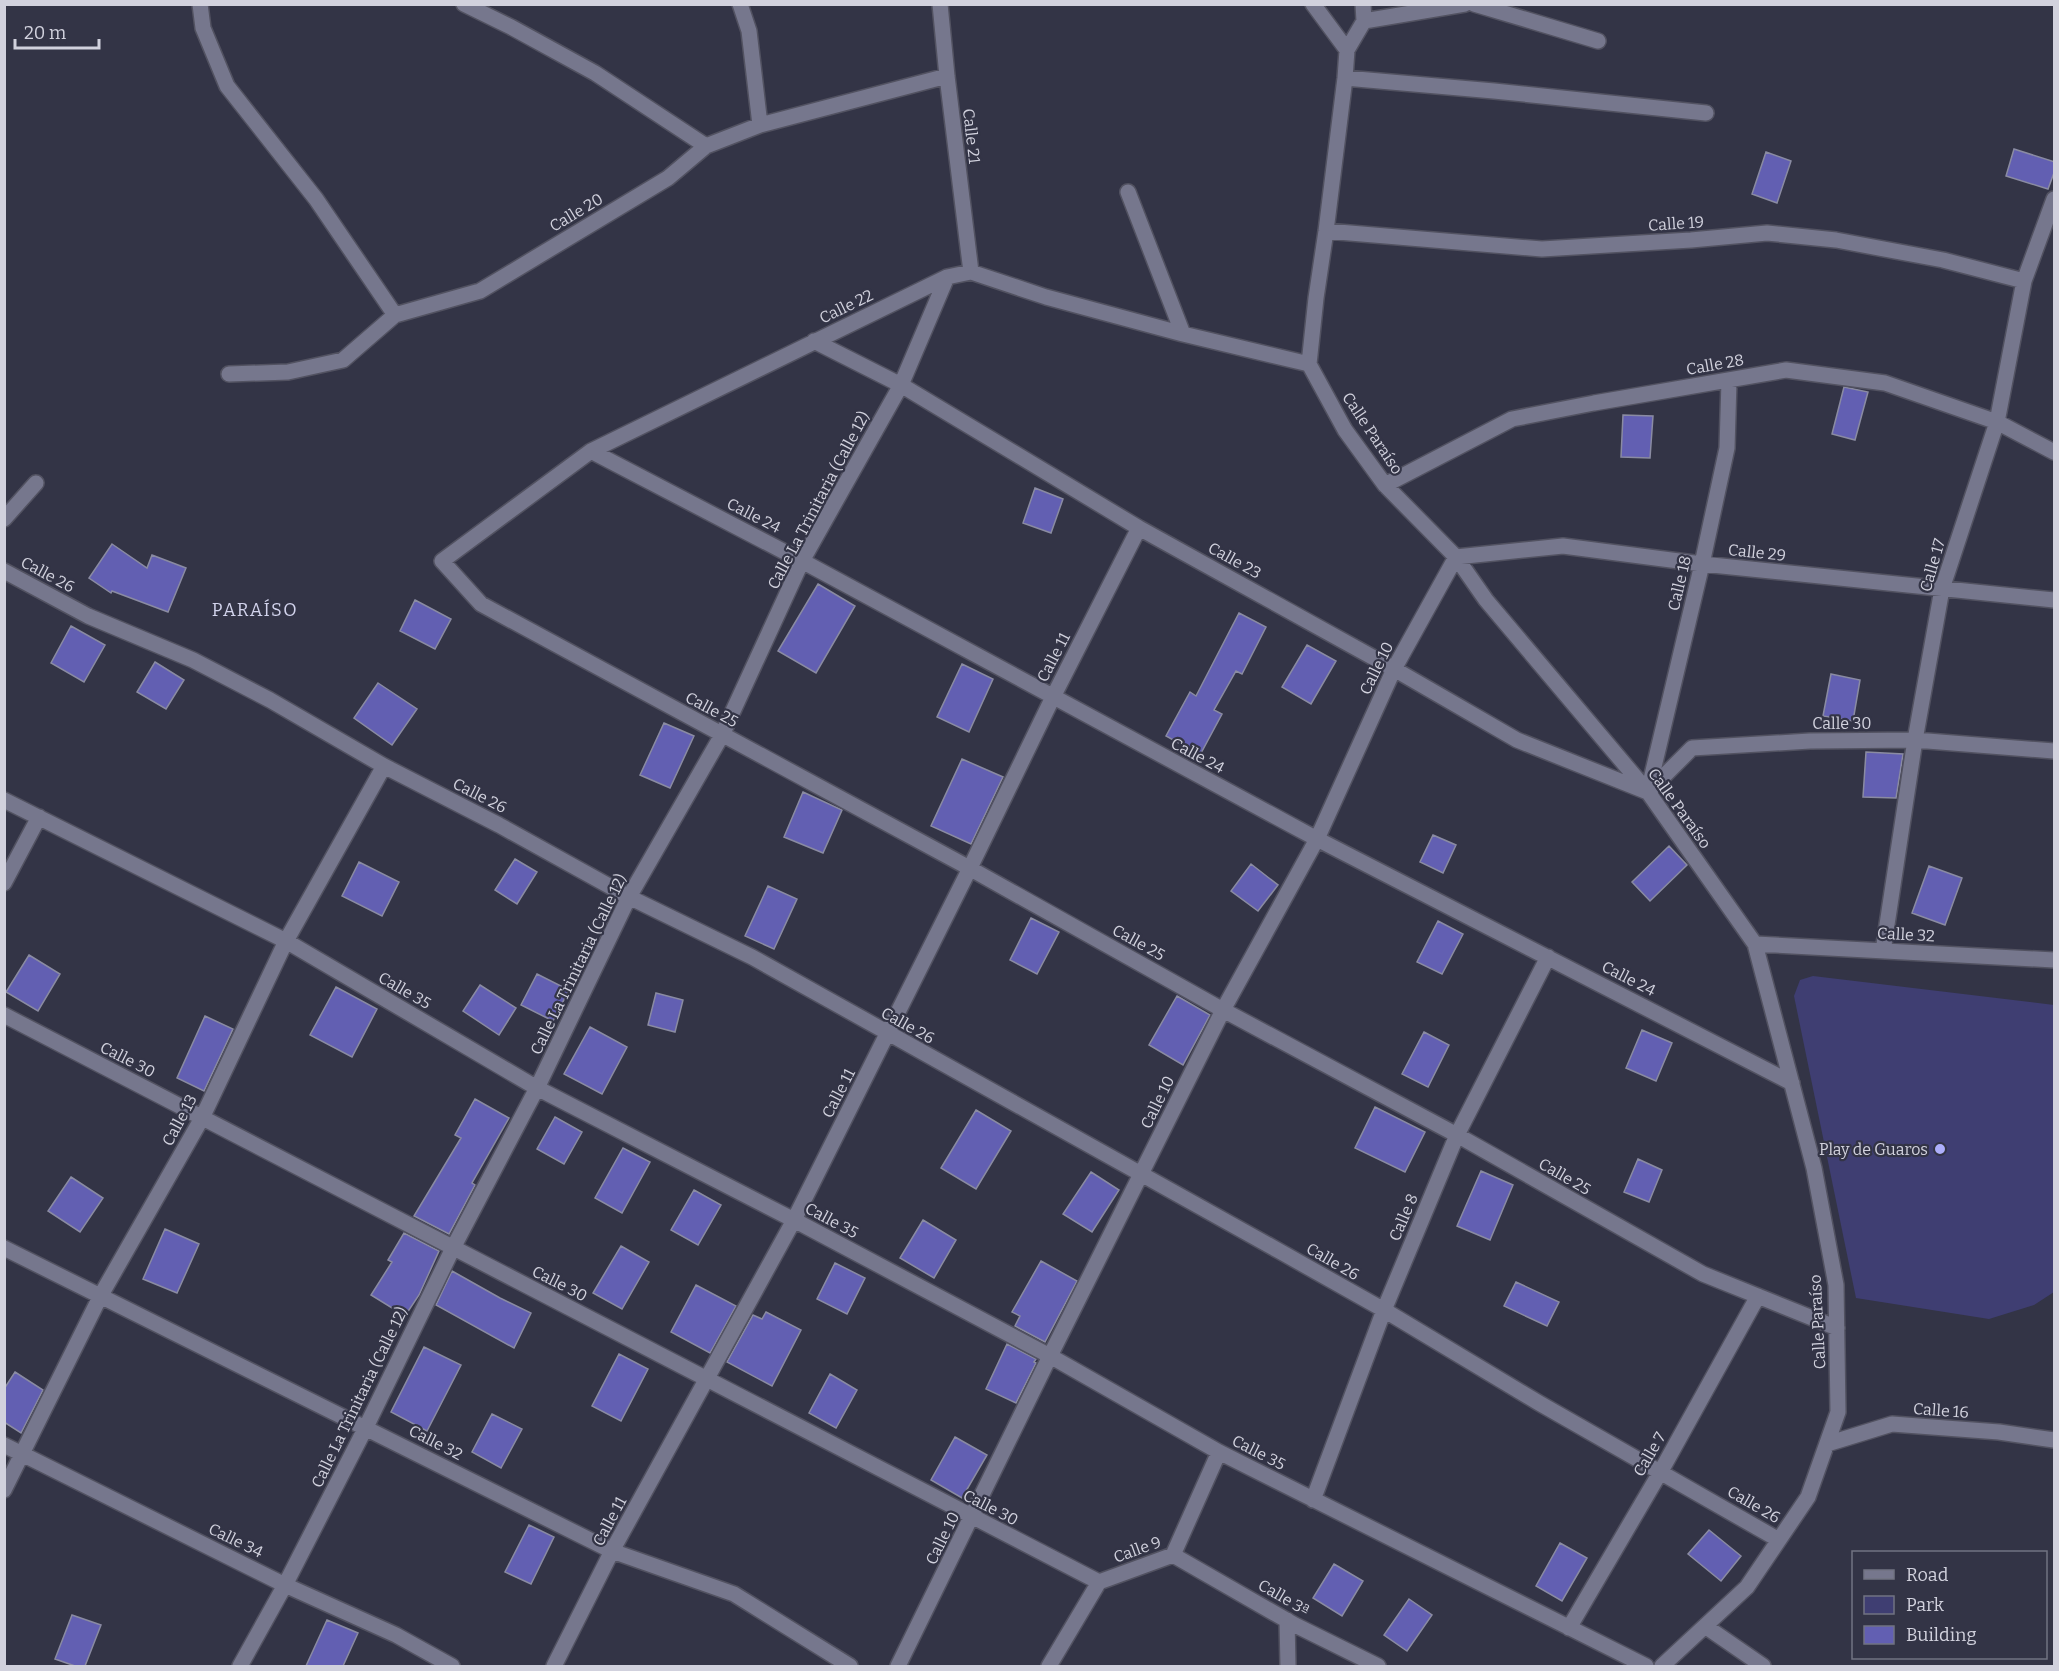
<svg xmlns="http://www.w3.org/2000/svg" width="2059" height="1671" font-family="Bitter,serif">
  <rect width="100%" height="100%" fill="#333446"/>
  <path fill="#3f3e72" d="M 1813,976 L 2054,1005 L 2054,1292 L 2034,1305 L 1989,1319 L 1856,1298 L 1794,996 L 1800,980 Z"/>
  <path fill="#625fb2" stroke="#8a8ba2" stroke-width="1.5" d="M 2014,149 L 2055,162 L 2055,170 L 2048,189 L 2006,176 Z
    M 1766,152 L 1791,161 L 1777,203 L 1752,194 Z
    M 1844,387 L 1868,392 L 1855,440 L 1832,434 Z
    M 1623,415 L 1653,416 L 1650,458 L 1621,457 Z
    M 1035,488 L 1063,499 L 1051,533 L 1023,523 Z
    M 112,544 L 147,568 L 152,555 L 186,568 L 168,612 L 112,591 L 111,593 L 89,578 Z
    M 818,584 L 855,606 L 816,673 L 778,651 Z
    M 415,600 L 451,619 L 435,649 L 400,631 Z
    M 1239,613 L 1266,627 L 1242,674 L 1236,671 L 1214,710 L 1222,714 L 1200,755 L 1166,736 L 1190,692 L 1196,696 Z
    M 71,626 L 105,645 L 84,682 L 51,663 Z
    M 1307,645 L 1336,661 L 1311,704 L 1282,687 Z
    M 155,662 L 184,680 L 166,709 L 137,692 Z
    M 962,664 L 993,679 L 969,732 L 937,717 Z
    M 1831,674 L 1860,680 L 1853,721 L 1823,716 Z
    M 378,683 L 417,709 L 392,745 L 354,718 Z
    M 664,723 L 694,736 L 670,788 L 640,775 Z
    M 1866,752 L 1903,754 L 1896,798 L 1863,797 Z
    M 962,759 L 1003,777 L 971,844 L 931,826 Z
    M 803,792 L 842,810 L 823,853 L 784,837 Z
    M 1433,835 L 1456,845 L 1443,873 L 1420,862 Z
    M 1669,846 L 1687,865 L 1650,901 L 1632,882 Z
    M 515,859 L 537,872 L 517,904 L 495,890 Z
    M 359,862 L 399,882 L 382,916 L 342,896 Z
    M 1251,864 L 1278,885 L 1258,911 L 1231,891 Z
    M 1929,866 L 1962,878 L 1945,925 L 1912,913 Z
    M 768,886 L 797,899 L 774,949 L 745,936 Z
    M 1031,918 L 1059,932 L 1037,974 L 1010,960 Z
    M 1438,921 L 1463,934 L 1442,974 L 1417,962 Z
    M 29,955 L 60,974 L 38,1011 L 6,992 Z
    M 537,974 L 569,990 L 553,1021 L 521,1005 Z
    M 480,985 L 516,1008 L 499,1035 L 463,1011 Z
    M 336,987 L 377,1009 L 352,1057 L 310,1035 Z
    M 656,993 L 683,1000 L 675,1032 L 648,1025 Z
    M 1177,996 L 1210,1015 L 1183,1065 L 1149,1045 Z
    M 205,1016 L 233,1029 L 204,1091 L 177,1078 Z
    M 590,1027 L 627,1047 L 602,1094 L 564,1074 Z
    M 1642,1030 L 1672,1043 L 1656,1081 L 1626,1068 Z
    M 1424,1032 L 1449,1045 L 1428,1087 L 1402,1074 Z
    M 475,1099 L 509,1118 L 472,1183 L 475,1185 L 449,1234 L 414,1216 L 461,1138 L 455,1135 Z
    M 1375,1107 L 1425,1132 L 1405,1172 L 1355,1148 Z
    M 976,1110 L 1011,1131 L 976,1189 L 941,1168 Z
    M 555,1117 L 582,1132 L 564,1164 L 537,1149 Z
    M 623,1148 L 650,1162 L 622,1213 L 595,1198 Z
    M 1638,1159 L 1662,1170 L 1649,1202 L 1624,1192 Z
    M 1481,1171 L 1513,1185 L 1490,1240 L 1457,1226 Z
    M 1091,1172 L 1119,1190 L 1092,1232 L 1063,1214 Z
    M 71,1177 L 103,1198 L 80,1232 L 48,1211 Z
    M 694,1190 L 721,1205 L 698,1245 L 671,1230 Z
    M 923,1220 L 956,1240 L 934,1278 L 900,1258 Z
    M 165,1229 L 199,1244 L 177,1293 L 143,1279 Z
    M 404,1233 L 439,1251 L 419,1295 L 405,1316 L 371,1295 L 392,1262 L 388,1260 Z
    M 621,1246 L 649,1262 L 622,1309 L 593,1293 Z
    M 1041,1261 L 1077,1281 L 1045,1342 L 1015,1326 L 1020,1316 L 1012,1312 Z
    M 835,1263 L 865,1278 L 847,1314 L 817,1299 Z
    M 452,1271 L 500,1298 L 531,1313 L 514,1348 L 436,1305 Z
    M 1516,1282 L 1559,1302 L 1547,1326 L 1504,1306 Z
    M 696,1285 L 736,1306 L 710,1353 L 671,1332 Z
    M 766,1312 L 801,1330 L 772,1386 L 727,1362 L 753,1315 L 762,1319 Z
    M 1007,1344 L 1036,1359 L 1034,1362 L 1036,1363 L 1016,1403 L 986,1389 Z
    M 424,1347 L 461,1365 L 427,1431 L 391,1412 Z
    M 619,1354 L 648,1369 L 621,1421 L 592,1406 Z
    M 15,1372 L 43,1390 L 21,1433 L 4,1422 L 4,1389 Z
    M 830,1374 L 857,1390 L 836,1428 L 809,1413 Z
    M 492,1414 L 522,1429 L 501,1468 L 472,1452 Z
    M 955,1437 L 987,1455 L 962,1498 L 931,1480 Z
    M 529,1525 L 554,1537 L 531,1584 L 505,1572 Z
    M 1709,1530 L 1741,1556 L 1721,1581 L 1688,1554 Z
    M 1560,1543 L 1587,1558 L 1562,1601 L 1536,1586 Z
    M 1334,1564 L 1363,1581 L 1342,1616 L 1313,1598 Z
    M 1409,1599 L 1432,1615 L 1407,1651 L 1384,1635 Z
    M 72,1615 L 101,1625 L 85,1666 L 75,1666 L 55,1659 Z
    M 327,1620 L 358,1633 L 343,1666 L 306,1666 Z"/>
  <g fill="none" stroke-linecap="round" stroke-linejoin="round">
    <defs>
      <path id="minor" d="M 200,4 L 203,28 L 227,86 L 316,199 L 395,315
        M 464,4 L 511,27 L 595,73 L 706,146
        M 740,4 L 749,31 L 760,125
        M 940,4 L 947,76 L 971,272
        M 1313,4 L 1347,50
        M 1363,4 L 1364,21 L 1347,50 L 1345,78 L 1326,231 L 1316,298 L 1309,364 L 1345,430 L 1385,485 L 1456,557 L 1486,600 L 1648,792 L 1755,944 L 1814,1168 L 1836,1285 L 1838,1412 L 1808,1497 L 1747,1587 L 1662,1666
        M 1474,4 L 1598,41
        M 1364,21 L 1465,4
        M 1345,78 L 1494,91 L 1706,113
        M 1128,192 L 1183,334
        M 1326,231 L 1542,249 L 1691,240 L 1767,233 L 1836,240 L 1943,260 L 2024,281
        M 814,341 L 901,385 L 1139,528 L 1394,669 L 1517,740 L 1645,791
        M 1309,364 L 1183,334 L 1046,297 L 971,272 L 947,277 L 591,451 L 442,561 L 481,604 L 962,864 L 1223,1010 L 1457,1135 L 1703,1274 L 1837,1328
        M 229,374 L 288,372 L 343,360 L 395,315 L 480,291 L 668,178 L 706,146 L 760,125 L 947,76
        M 591,451 L 802,561 L 1317,839 L 1792,1083
        M 1385,485 L 1512,419 L 1594,403 L 1786,370 L 1885,383 L 1997,422 L 2054,452
        M 4,519 L 36,483
        M 4,571 L 88,616 L 193,660 L 270,700 L 384,766 L 499,825 L 629,897 L 752,957 L 1281,1252 L 1384,1310 L 1539,1403 L 1779,1540
        M 1648,792 L 1692,748 L 1810,741 L 1915,740 L 2054,751
        M 1648,792 L 1702,564 L 1727,448 L 1729,381
        M 4,800 L 286,941 L 537,1088 L 794,1220 L 1050,1356 L 1219,1452 L 1646,1666
        M 4,883 L 39,817
        M 1755,944 L 2054,960
        M 1883,951 L 1915,740 L 1942,589 L 1997,422 L 2024,281 L 2054,199
        M 4,1015 L 1099,1582
        M 4,1248 L 612,1551 L 734,1594 L 850,1666
        M 1827,1444 L 1892,1424 L 1999,1432 L 2054,1440
        M 4,1445 L 285,1585 L 396,1635 L 452,1666
        M 4,1490 L 101,1295 L 202,1118 L 286,941 L 384,766
        M 1313,1500 L 1384,1310 L 1457,1135 L 1548,957
        M 1173,1555 L 1295,1625 L 1378,1666
        M 1287,1620 L 1288,1666
        M 1705,1626 L 1763,1666
        M 1569,1628 L 1661,1471 L 1758,1296
        M 240,1666 L 285,1585 L 366,1427 L 453,1248 L 537,1088 L 629,897 L 722,735 L 802,561 L 901,385 L 947,277
        M 554,1666 L 612,1551 L 794,1220 L 970,868 L 1053,697 L 1139,528
        M 898,1666 L 1050,1356 L 1223,1010 L 1317,839 L 1394,669 L 1456,557 L 1563,546 L 1702,564 L 2054,600
        M 1049,1666 L 1099,1582 L 1173,1555 L 1219,1452"/>
    </defs>
    <use href="#minor" stroke="#525261" stroke-width="18"/>
    <use href="#minor" stroke="#76778d" stroke-width="15"/>
  </g>
  <circle fill="#adaefb" stroke="#333446" stroke-width="2" cx="1940" cy="1149" r="6"/>
  <g text-anchor="middle" stroke-width="4.5" stroke-linejoin="round" paint-order="stroke">
    <g font-size="16" fill="#d1d1dd" stroke="#333446">
      <text transform="translate(972 136) rotate(83)" y="6">Calle 21</text>
      <text transform="translate(576 212) rotate(-31)" y="6">Calle 20</text>
      <text transform="translate(1676 223) rotate(-4)" y="6">Calle 19</text>
      <text transform="translate(846 306) rotate(-26)" y="6">Calle 22</text>
      <text transform="translate(1715 364) rotate(-10)" y="6">Calle 28</text>
      <text transform="translate(1373 433) rotate(56)" y="6">Calle Paraíso</text>
      <text transform="translate(818 500) rotate(-62)" y="6">Calle La Trinitaria (Calle 12)</text>
      <text transform="translate(754 515) rotate(27)" y="6">Calle 24</text>
      <text transform="translate(1757 552) rotate(6)" y="6">Calle 29</text>
      <text transform="translate(1235 560) rotate(29)" y="6">Calle 23</text>
      <text transform="translate(1932 565) rotate(-74)" y="6">Calle 17</text>
      <text transform="translate(48 574) rotate(28)" y="6">Calle 26</text>
      <text transform="translate(1679 583) rotate(-77)" y="6">Calle 18</text>
      <text transform="translate(1053 657) rotate(-63)" y="6">Calle 11</text>
      <text transform="translate(1376 668) rotate(-64)" y="6">Calle 10</text>
      <text transform="translate(712 709) rotate(28)" y="6">Calle 25</text>
      <text x="1842" y="729">Calle 30</text>
      <text transform="translate(1198 755) rotate(28)" y="6">Calle 24</text>
      <text transform="translate(480 795) rotate(27)" y="6">Calle 26</text>
      <text transform="translate(1680 808) rotate(54)" y="6">Calle Paraíso</text>
      <text transform="translate(1906 934) rotate(3)" y="6">Calle 32</text>
      <text transform="translate(1139 942) rotate(29)" y="6">Calle 25</text>
      <text transform="translate(578 964) rotate(-64)" y="6">Calle La Trinitaria (Calle 12)</text>
      <text transform="translate(1629 978) rotate(27)" y="6">Calle 24</text>
      <text transform="translate(405 990) rotate(30)" y="6">Calle 35</text>
      <text transform="translate(908 1025) rotate(29)" y="6">Calle 26</text>
      <text transform="translate(128 1059) rotate(27)" y="6">Calle 30</text>
      <text transform="translate(838 1093) rotate(-63)" y="6">Calle 11</text>
      <text transform="translate(1157 1102) rotate(-64)" y="6">Calle 10</text>
      <text transform="translate(179 1120) rotate(-62)" y="6">Calle 13</text>
      <text transform="translate(1565 1176) rotate(30)" y="6">Calle 25</text>
      <text transform="translate(1403 1217) rotate(-67)" y="6">Calle 8</text>
      <text transform="translate(832 1220) rotate(28)" y="6">Calle 35</text>
      <text transform="translate(1333 1261) rotate(30)" y="6">Calle 26</text>
      <text transform="translate(560 1283) rotate(27)" y="6">Calle 30</text>
      <text transform="translate(1817 1322) rotate(-93)" y="6">Calle Paraíso</text>
      <text transform="translate(359 1397) rotate(-64)" y="6">Calle La Trinitaria (Calle 12)</text>
      <text transform="translate(1941 1410) rotate(4)" y="6">Calle 16</text>
      <text transform="translate(436 1442) rotate(27)" y="6">Calle 32</text>
      <text transform="translate(1259 1452) rotate(27)" y="6">Calle 35</text>
      <text transform="translate(1649 1454) rotate(-60)" y="6">Calle 7</text>
      <text transform="translate(1754 1504) rotate(30)" y="6">Calle 26</text>
      <text transform="translate(991 1507) rotate(27)" y="6">Calle 30</text>
      <text transform="translate(609 1521) rotate(-62)" y="6">Calle 11</text>
      <text transform="translate(942 1538) rotate(-64)" y="6">Calle 10</text>
      <text transform="translate(236 1540) rotate(26)" y="6">Calle 34</text>
      <text transform="translate(1137 1549) rotate(-20)" y="6">Calle 9</text>
      <text transform="translate(1284 1597) rotate(30)" y="6">Calle 3ª</text>
    </g>
    <g font-size="16" fill="#d1d1dd" stroke="#333446" text-anchor="end">
      <text x="1928" y="1155">Play de Guaros</text>
    </g>
    <g font-size="18" letter-spacing="1.5" fill="#d2d3ec" stroke="#333446">
      <text x="255" y="616">PARAÍSO</text>
    </g>
  </g>
  <rect width="2059" height="1671" fill="none" stroke="#d1d1dd" stroke-width="12"/>
  <rect x="1852" y="1551" width="195" height="108" fill="#333446" stroke="#727382" stroke-width="1.5"/>
  <rect x="1864" y="1570" width="30" height="9" fill="#76778d" stroke="#727382" stroke-width="1.5"/>
  <text x="1906" y="1581" font-size="18" fill="#d1d1dd">Road</text>
  <rect x="1864" y="1596" width="30" height="18" fill="#3f3e72" stroke="#727382" stroke-width="1.5"/>
  <text x="1906" y="1611" font-size="18" fill="#d1d1dd">Park</text>
  <rect x="1864" y="1626" width="30" height="18" fill="#625fb2" stroke="#727382" stroke-width="1.5"/>
  <text x="1906" y="1641" font-size="18" fill="#d1d1dd">Building</text>
  <path d="M15 39v9h84v-9" fill="none" stroke="#d1d1dd" stroke-width="3"/>
  <text x="24" y="39" font-size="18" fill="#d1d1dd" stroke="#333446" stroke-width="4.5" paint-order="stroke">20 m</text>
</svg>
